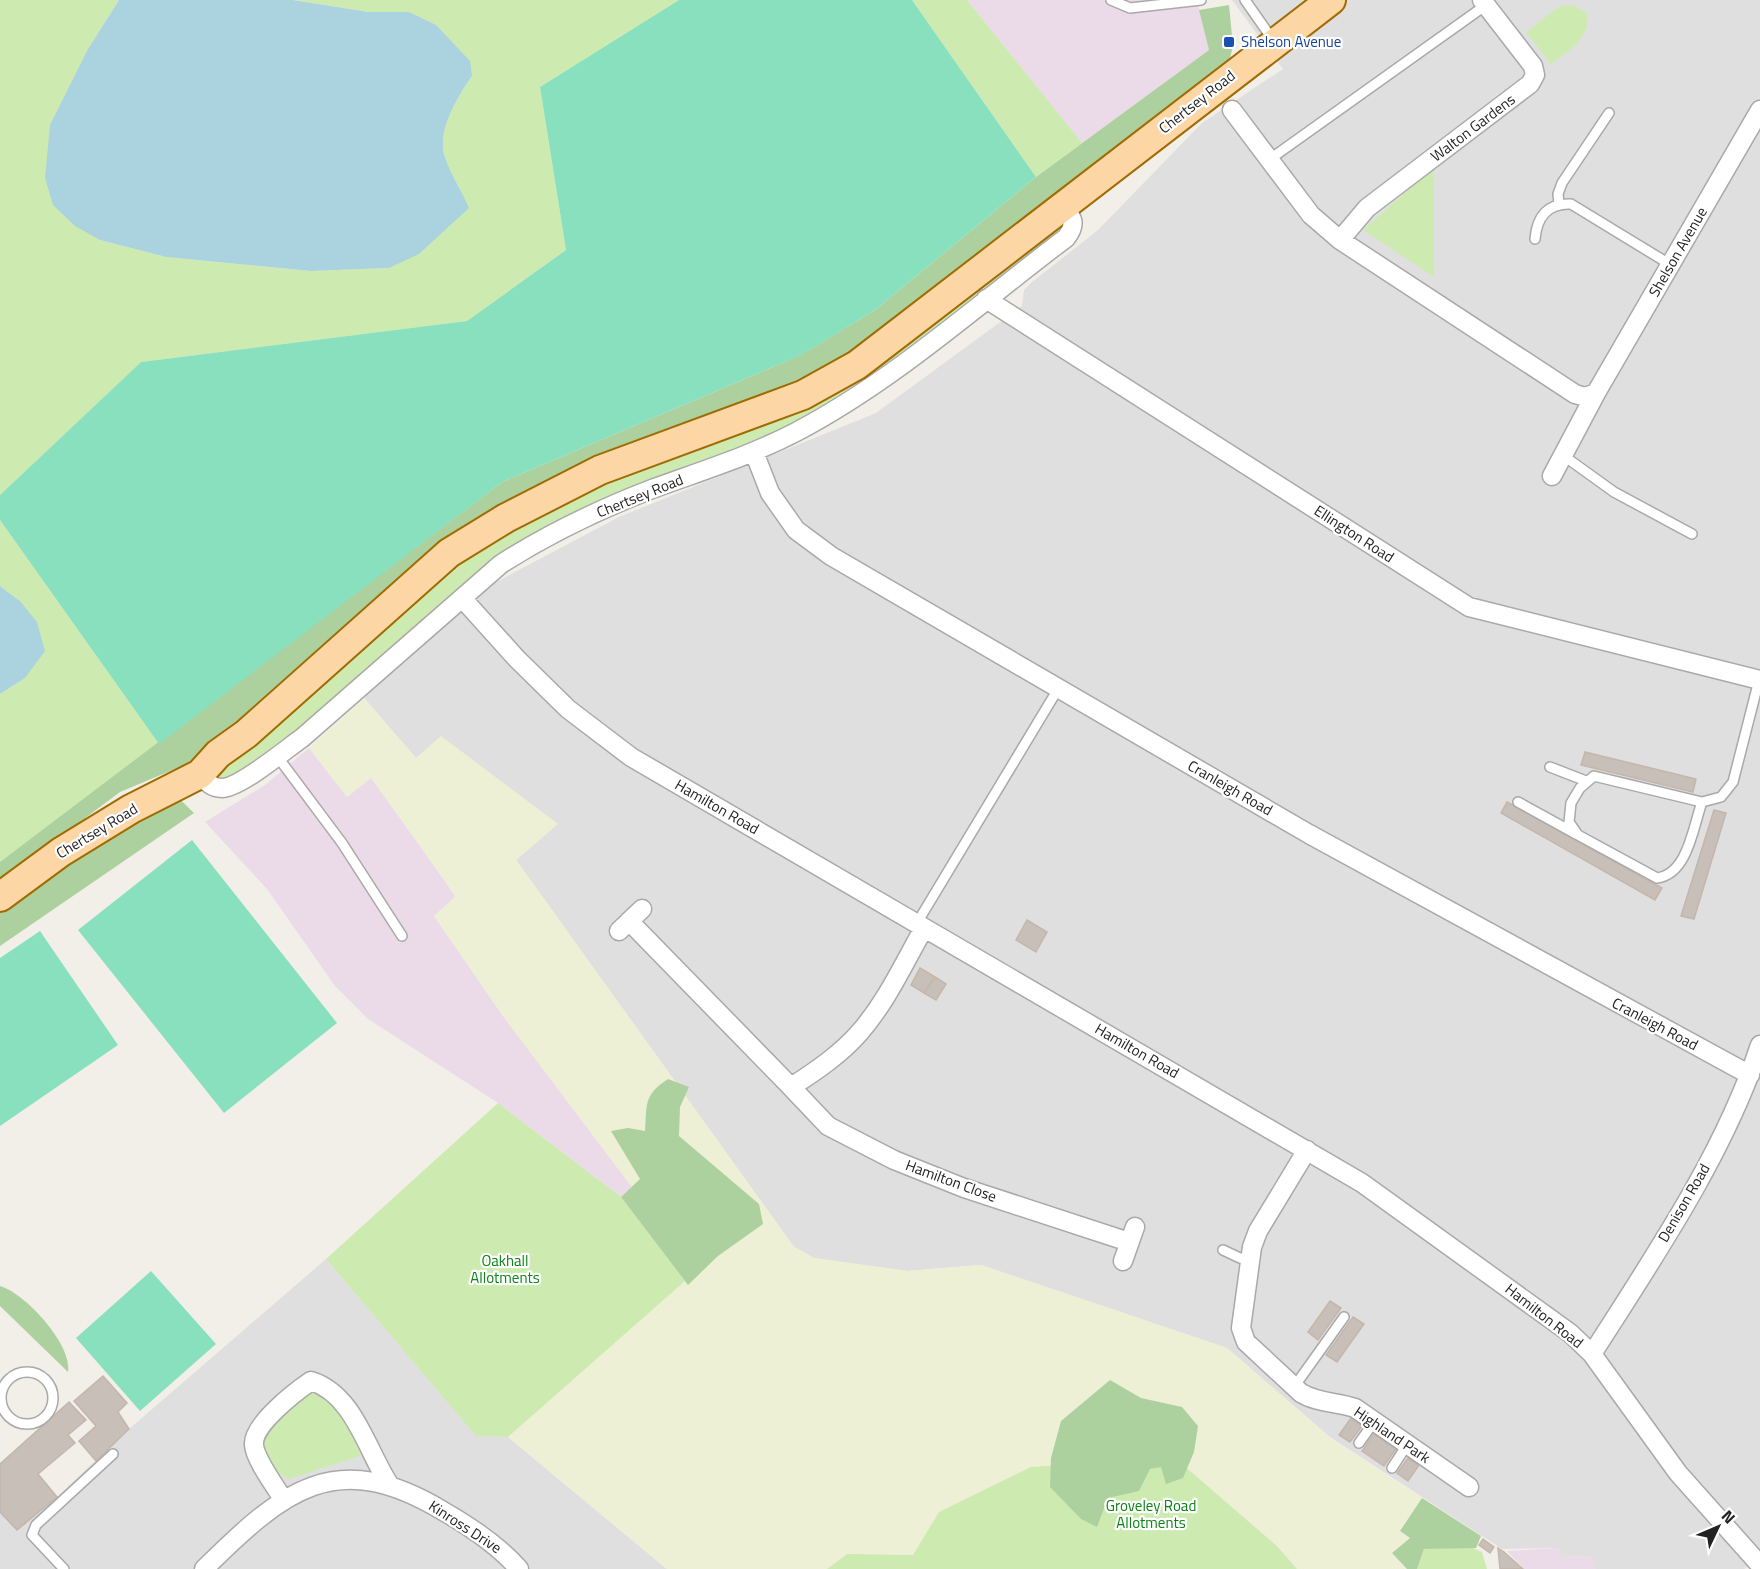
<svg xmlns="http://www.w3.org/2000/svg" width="1760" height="1569" font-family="'Titillium Web',sans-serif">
  <rect width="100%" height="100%" fill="#f2efe9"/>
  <path fill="#e0dfdf" d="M 1232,0 L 1760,0 L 1760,1561 L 1744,1569 L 1595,1569 L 1591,1556 L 1561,1557 L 1558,1548 L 1502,1549 L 1330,1437 L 1227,1348 L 981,1265 L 907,1271 L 814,1258 L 794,1247 L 516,860 L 557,824 L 416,758 L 364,698 L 445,621 L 485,588 L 619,517 L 876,413 L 1022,306 L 1024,290 L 1032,282 L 1098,230 L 1202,123 L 1283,69 Z
    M 326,1259 L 476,1435 L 508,1437 L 667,1569 L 0,1569 L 0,1512 L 18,1530 L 57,1497 L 129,1429 Z"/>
  <path fill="#ebdbe8" d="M 967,0 L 1197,0 L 1209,50 L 1082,144 Z
    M 309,748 L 347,797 L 371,777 L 456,897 L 434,916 L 503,1016 L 632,1187 L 621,1197 L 498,1103 L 368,1019 L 335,986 L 267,889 L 205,822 L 265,785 Z
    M 1558,1548 L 1561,1557 L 1591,1556 L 1595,1569 L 1524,1569 L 1507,1551 Z"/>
  <path fill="#eef0d5" d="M 364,698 L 416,758 L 441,736 L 558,824 L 516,860 L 794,1247 L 814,1258 L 907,1271 L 981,1265 L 1227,1348 L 1329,1437 L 1422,1498 L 1400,1530 L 1410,1538 L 1392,1553 L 1407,1569 L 1297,1569 L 1277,1546 L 1175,1458 L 939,1512 L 913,1555 L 847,1554 L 827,1569 L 667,1569 L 508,1437 L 685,1281 L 688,1285 L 641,1180 L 632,1187 L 503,1016 L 434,916 L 456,896 L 371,778 L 347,797 L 309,748 Z"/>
  <path fill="#cdebb0" d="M 0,0 L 119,0 L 88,49 L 100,240 L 166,257 L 311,271 L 389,268 L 468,208 C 462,191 451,175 445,157 C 436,132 458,96 472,76 L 409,12 L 369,12 L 293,0 L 679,0 L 540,87 L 566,250 L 467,321 L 141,362 L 0,495 Z
    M 912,0 L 967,0 L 1082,143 L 1036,177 Z
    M 1573,5 L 1586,12 C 1593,37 1568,51 1551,64 L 1526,32 L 1560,6 Z
    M 1434,167 L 1434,277 L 1363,230 Z
    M 1063,205 L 1074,229 L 798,431 L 531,545 L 302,738 L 213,787 L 218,754 L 397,597 L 570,483 Z
    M 0,520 L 159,744 L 0,862 L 0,694 L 25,678 L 20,601 L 0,586 Z
    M 498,1103 L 621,1197 L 685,1281 L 508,1437 L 476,1436 L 326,1259 Z
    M 310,1390 L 325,1391 C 339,1408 367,1432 360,1456 L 289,1479 L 277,1472 L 260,1445 L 264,1432 Z
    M 1175,1458 L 1277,1546 L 1297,1569 L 827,1569 L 847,1554 L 913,1555 L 939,1512 L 1031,1467 Z
    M 1471,1547 L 1482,1552 L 1487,1569 L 1417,1569 L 1424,1549 Z"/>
  <path fill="#add19e" d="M 1229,5 L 1233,46 L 1229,62 L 827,375 L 554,484 L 221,744 L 182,766 L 120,792 L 0,882 L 0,862 L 502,482 L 801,355 L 875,310 L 1036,177 L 1209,50 L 1199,10 Z
    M 163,783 L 194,813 L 0,946 L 0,912 Z
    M 668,1079 L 689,1087 L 680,1107 L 679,1136 L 759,1204 L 763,1224 L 718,1256 L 688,1285 L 621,1197 L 640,1179 L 611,1131 L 628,1128 L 645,1131 C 647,1105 643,1095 668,1079 Z
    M 0,1286 C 25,1293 73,1345 68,1372 L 0,1306 Z
    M 1110,1380 L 1141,1398 L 1182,1407 L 1198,1426 L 1194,1452 L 1183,1478 L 1166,1484 L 1161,1467 L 1150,1469 L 1139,1491 L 1108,1498 L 1097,1527 L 1081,1519 L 1050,1487 L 1051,1458 L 1061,1421 Z
    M 1422,1498 L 1481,1536 L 1476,1548 L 1424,1549 L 1417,1569 L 1407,1569 L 1392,1553 L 1410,1538 L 1400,1531 Z"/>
  <path fill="#88e0be" d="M 679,0 L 912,0 L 1036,177 L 875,310 L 801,355 L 502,482 L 159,744 L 0,520 L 0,495 L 141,362 L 467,321 L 566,250 L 540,87 Z
    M 192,840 L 337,1023 L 224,1113 L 78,930 Z
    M 40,931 L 118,1045 L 0,1126 L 0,958 Z
    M 151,1271 L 216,1344 L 140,1411 L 76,1338 Z"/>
  <path fill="#aad3df" d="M 119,0 L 293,0 L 369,12 L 409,12 L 436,25 L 470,61 L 472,76 C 458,96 436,132 445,157 C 451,175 462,191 469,208 L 419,254 L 389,268 L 311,271 L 166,257 L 100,240 L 75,226 L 53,205 L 45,178 L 50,125 L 88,49 Z
    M 0,586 L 20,601 L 37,622 L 45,651 L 25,678 L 0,694 Z"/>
  <path fill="#c7bfb8" stroke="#c4b6ab" stroke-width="1.5" d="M 1585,752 L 1696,779 L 1693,792 L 1581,765 Z
    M 1507,802 L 1662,888 L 1655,900 L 1501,813 Z
    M 1714,810 L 1726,813 L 1694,919 L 1681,916 Z
    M 1027,920 L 1047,932 L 1036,952 L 1016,940 Z
    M 920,968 L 935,977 L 924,993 L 911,985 Z
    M 935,977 L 946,984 L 936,1000 L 924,993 Z
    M 1330,1301 L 1341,1308 L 1318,1340 L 1308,1332 Z
    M 1353,1317 L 1364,1324 L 1337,1362 L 1326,1355 Z
    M 103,1376 L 127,1403 L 118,1412 L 129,1429 L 96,1461 L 79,1441 L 96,1426 L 74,1401 Z
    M 69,1402 L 86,1420 L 68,1435 L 75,1443 L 38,1474 L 57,1497 L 17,1530 L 0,1512 L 0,1464 Z
    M 1351,1418 L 1362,1426 L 1350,1442 L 1339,1435 Z
    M 1374,1434 L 1396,1449 L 1384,1466 L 1362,1451 Z
    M 1408,1458 L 1419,1465 L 1408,1481 L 1397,1473 Z
    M 1483,1539 L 1494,1547 L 1490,1553 L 1479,1545 Z
    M 1498,1548 L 1504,1552 L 1523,1569 L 1500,1569 Z"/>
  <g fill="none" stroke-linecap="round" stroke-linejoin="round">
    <defs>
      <path id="lane" d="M 1111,0 L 1130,8 L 1201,0
        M 1245,0 L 1273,40
        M 1270,159 L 1486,5
        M 1559,204 L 1558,194 L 1562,183 L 1609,113
        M 1535,239 C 1537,216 1548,203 1571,204 L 1671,265
        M 1564,456 L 1614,492 L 1692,534
        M 277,756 L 342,843 L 402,936
        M 1550,767 L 1586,781
        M 1518,802 L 1576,834
        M 1702,802 C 1693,827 1688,874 1657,878 L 1578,835 L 1569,822 L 1571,803 L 1580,788 L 1594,776 L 1702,802 L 1721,797 L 1733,782 L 1759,680
        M 917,923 L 1058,689
        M 1223,1250 L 1240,1258 L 1250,1260
        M1 1398a26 26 0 1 1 52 0a26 26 0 1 1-52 0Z
        M 1294,1387 L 1344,1317
        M 1359,1443 L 1374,1422
        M 1392,1468 L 1407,1445
        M 64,1569 L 32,1535 L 36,1525 L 113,1454"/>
      <path id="street" d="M 1232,110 L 1311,215 L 1340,240 L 1575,394 L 1585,397 L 1596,393
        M 1340,240 L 1367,208 L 1530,84 L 1535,75 L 1533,66 L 1482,0
        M 986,299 L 1469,607 L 1760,680
        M 754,452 L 770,493 L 796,530 L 831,556 L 1309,834 L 1750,1075
        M 1552,476 L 1596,393 L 1760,110
        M 462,598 L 517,659 L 568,709 L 631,757 L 1362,1183 L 1570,1333 L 1592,1354 L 1678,1473 L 1760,1565
        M 200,774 C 206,782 212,788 222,788 C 240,788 286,749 302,738 L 501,564 C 548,534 600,509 652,489 C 701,471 750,456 796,432 C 895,380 978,304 1066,238 C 1077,224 1073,218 1063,205
        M 629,921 L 791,1087
        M 924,928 C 904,963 887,1001 860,1032 C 841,1054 816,1071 791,1087 L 828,1126 L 894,1160 L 964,1188 L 1129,1242
        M 619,931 L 642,909
        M 1307,1150 L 1258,1231 L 1252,1247 L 1241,1328 L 1246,1342 L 1301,1393 C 1317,1403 1337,1402 1355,1408 L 1469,1487
        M 1123,1261 L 1135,1227
        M 1592,1354 C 1654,1257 1724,1154 1760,1045
        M 283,1499 C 275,1486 255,1459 254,1445 C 252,1425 295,1392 311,1381 C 354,1394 367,1451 389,1484
        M 204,1569 C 283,1491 335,1446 443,1511 C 471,1527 498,1545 519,1569"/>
      <path id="primary" d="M 0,897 L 61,852 L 131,809 L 200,774 L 218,754 L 246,734 L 449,553 L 506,518 L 600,470 L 803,395 L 857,365 L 1331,0"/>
    </defs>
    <use href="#lane" stroke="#a9a9a9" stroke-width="12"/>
    <use href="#street" stroke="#a9a9a9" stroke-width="21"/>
    <use href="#primary" stroke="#a06b00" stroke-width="32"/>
    <use href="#lane" stroke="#fff" stroke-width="9"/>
    <use href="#street" stroke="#fff" stroke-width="18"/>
    <use href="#primary" stroke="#fcd6a4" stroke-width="28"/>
  </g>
  <rect fill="#1a4fb4" stroke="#fff" stroke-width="2" x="1223" y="36" width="12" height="12" rx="3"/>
  <g text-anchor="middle" stroke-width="4.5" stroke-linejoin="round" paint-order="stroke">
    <g font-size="15" fill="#164399" stroke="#fff" text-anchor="start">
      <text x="1241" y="47">Shelson Avenue</text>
    </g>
    <g font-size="15" fill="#222" stroke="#fff">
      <text transform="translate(1197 102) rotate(-38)" y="5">Chertsey Road</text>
      <text transform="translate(1473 128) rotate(-37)" y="5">Walton Gardens</text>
      <text transform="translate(1678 252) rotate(-60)" y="5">Shelson Avenue</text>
      <text transform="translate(640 496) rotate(-22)" y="5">Chertsey Road</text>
      <text transform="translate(1354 534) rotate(33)" y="5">Ellington Road</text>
      <text transform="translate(1230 788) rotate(30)" y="5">Cranleigh Road</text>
      <text transform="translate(717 807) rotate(30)" y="5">Hamilton Road</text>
      <text transform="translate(97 831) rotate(-31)" y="5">Chertsey Road</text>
      <text transform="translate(1655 1024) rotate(28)" y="5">Cranleigh Road</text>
      <text transform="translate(1137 1051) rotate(30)" y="5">Hamilton Road</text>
      <text transform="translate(951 1181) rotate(20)" y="5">Hamilton Close</text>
      <text transform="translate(1684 1203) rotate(-60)" y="5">Denison Road</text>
      <text transform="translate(1544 1316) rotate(38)" y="5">Hamilton Road</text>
      <text transform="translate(1392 1435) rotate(34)" y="5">Highland Park</text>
      <text transform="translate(465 1527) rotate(33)" y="5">Kinross Drive</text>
    </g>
    <g font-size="15" fill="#0c8416" stroke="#fff">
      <text x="505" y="1266">Oakhall<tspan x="505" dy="17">Allotments</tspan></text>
      <text x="1151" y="1511">Groveley Road<tspan x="1151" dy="17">Allotments</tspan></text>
    </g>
  </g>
  <g transform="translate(1718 1527) rotate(46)" stroke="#ffffff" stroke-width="4.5" paint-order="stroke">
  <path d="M0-4.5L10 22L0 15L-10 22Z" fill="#222222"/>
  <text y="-9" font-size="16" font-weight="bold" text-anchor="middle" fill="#222222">N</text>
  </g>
</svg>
